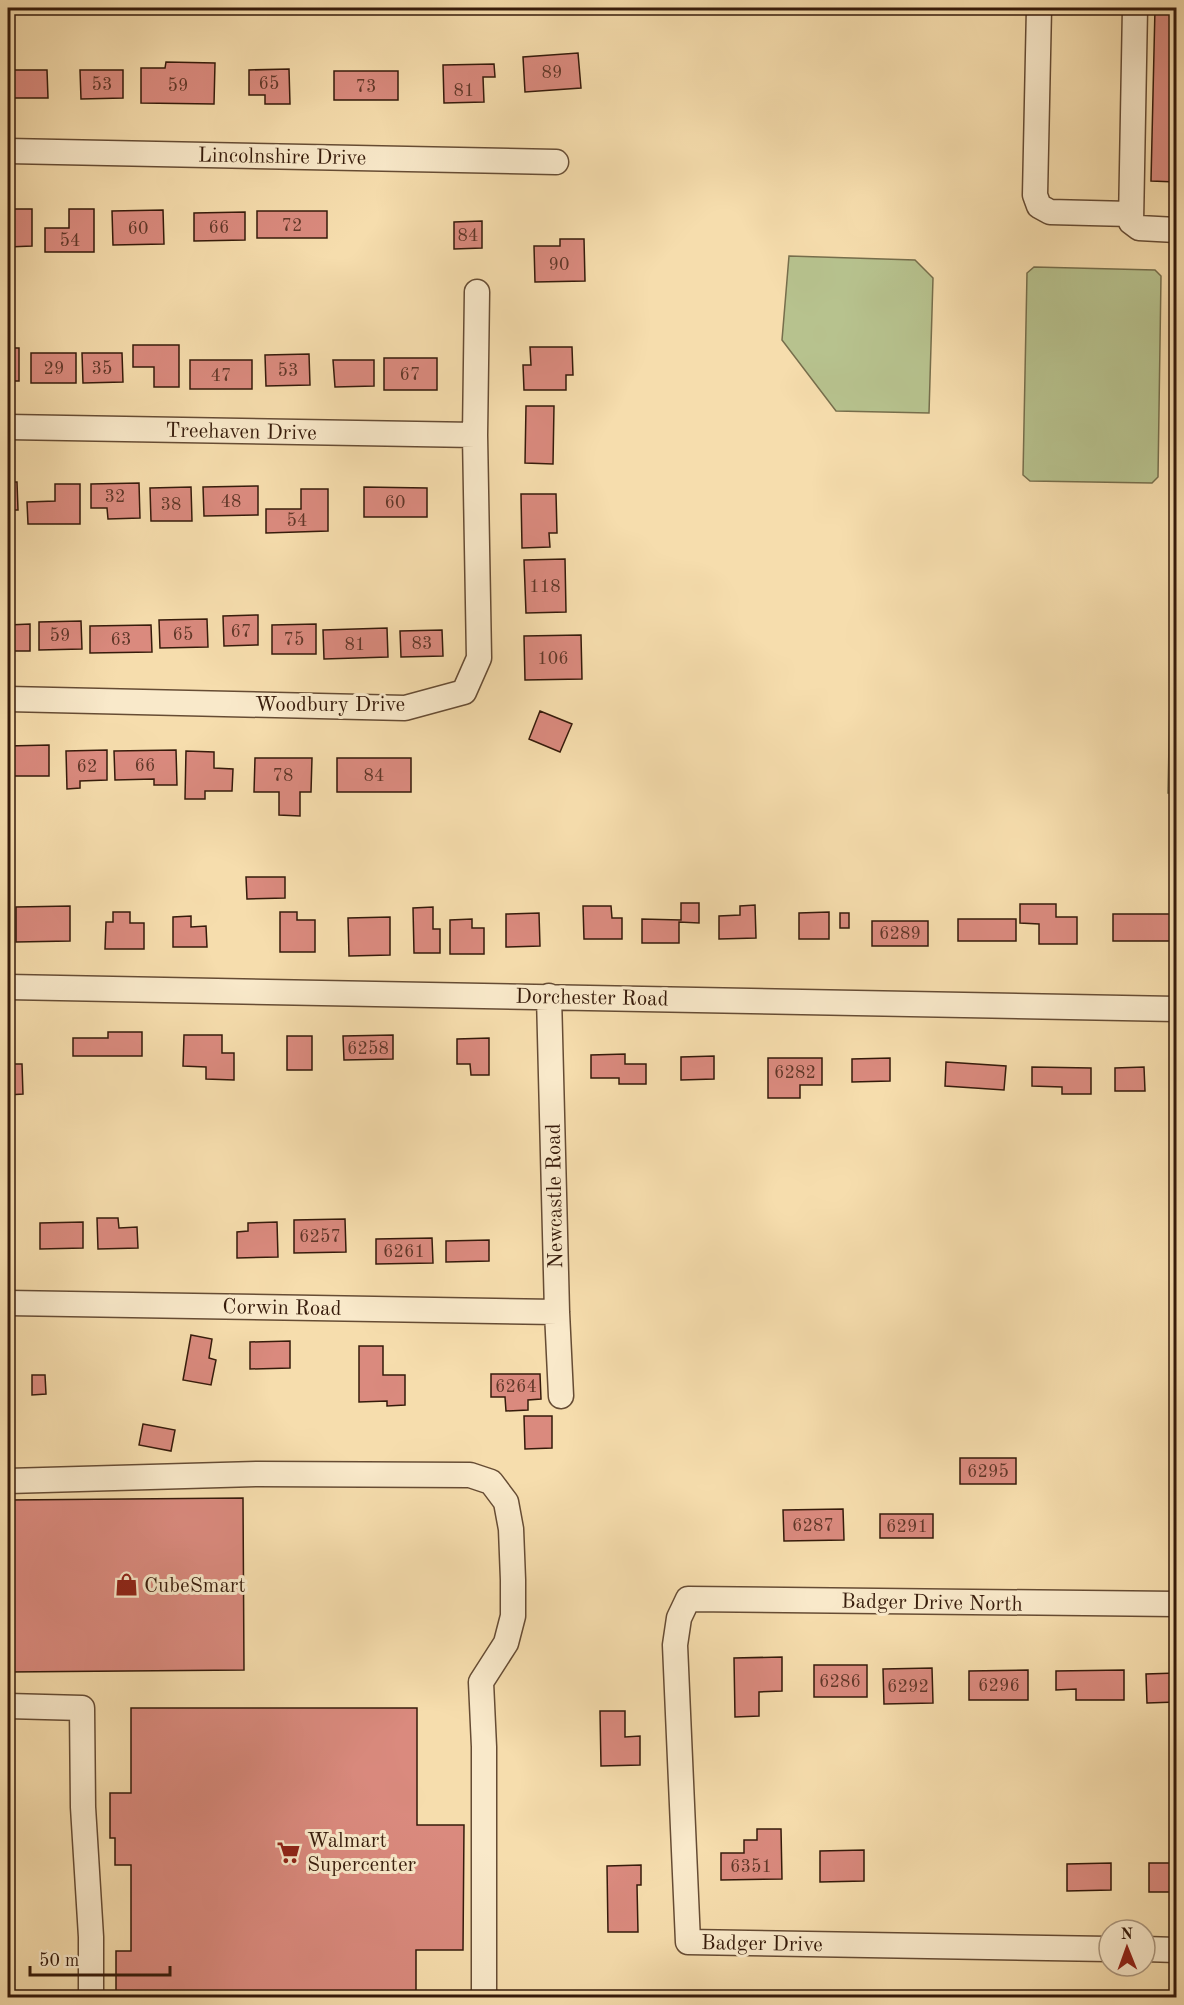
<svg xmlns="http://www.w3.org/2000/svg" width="1184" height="2005" font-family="'Old Standard TT',serif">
  <rect width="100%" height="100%" fill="#f6ddad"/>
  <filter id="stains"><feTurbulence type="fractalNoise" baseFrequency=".00333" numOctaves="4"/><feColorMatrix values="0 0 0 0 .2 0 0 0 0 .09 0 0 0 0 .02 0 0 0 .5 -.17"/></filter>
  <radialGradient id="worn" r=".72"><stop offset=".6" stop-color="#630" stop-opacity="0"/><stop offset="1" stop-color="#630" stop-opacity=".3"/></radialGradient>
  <path fill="#b7c28e" stroke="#766e4c" stroke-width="1.5" d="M 789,256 L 915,260 L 933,278 L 929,413 L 836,411 L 782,340 Z
    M 1034,267 L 1155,270 L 1161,276 L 1158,477 L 1152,483 L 1030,481 L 1023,475 L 1027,273 Z
    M 1175,460 L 1176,460 L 1176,793 L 1168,793 Z"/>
  <path fill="#da8a7e" stroke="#361b0b" stroke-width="1.5" d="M 1155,8 L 1176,8 L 1176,182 L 1151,181 Z
    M 578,53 L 581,88 L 525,92 L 523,57 Z
    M 166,62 L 215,63 L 214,104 L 141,103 L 141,68 L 165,68 Z
    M 494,64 L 495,77 L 483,77 L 484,102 L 444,103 L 443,65 Z
    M 289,69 L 290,104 L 265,104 L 265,95 L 249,95 L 249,70 Z
    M 8,70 L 47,70 L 48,98 L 8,98 Z
    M 80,70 L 123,70 L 123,98 L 81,99 Z
    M 334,71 L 398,71 L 398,100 L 334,100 Z
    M 8,209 L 32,209 L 32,246 L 8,247 Z
    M 69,209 L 94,209 L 94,252 L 45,252 L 45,228 L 69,228 Z
    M 163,210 L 164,244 L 113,245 L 112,211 Z
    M 257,211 L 327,211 L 327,238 L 257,238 Z
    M 245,212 L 245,240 L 194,241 L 194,213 Z
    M 482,221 L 482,248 L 454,249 L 454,222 Z
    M 560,239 L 584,239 L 585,281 L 535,282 L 534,246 L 560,246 Z
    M 133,345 L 179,345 L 179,387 L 154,387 L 154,367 L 133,367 Z
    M 530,347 L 572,347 L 573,375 L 566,375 L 566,390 L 524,390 L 523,365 L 531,365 Z
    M 8,348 L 19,348 L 19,381 L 8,381 Z
    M 31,353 L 76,353 L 76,383 L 31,383 Z
    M 82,353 L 122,353 L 123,382 L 83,383 Z
    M 309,354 L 310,385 L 266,386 L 265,355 Z
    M 384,358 L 437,358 L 437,390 L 384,390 Z
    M 190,360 L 252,360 L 252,389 L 190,389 Z
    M 333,360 L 374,360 L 374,386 L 335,387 Z
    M 526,406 L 554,406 L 553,464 L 525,463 Z
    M 8,482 L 17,482 L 18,510 L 8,510 Z
    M 139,483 L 140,518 L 108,519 L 107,508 L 91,508 L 91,484 Z
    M 55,484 L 80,484 L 80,524 L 28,524 L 27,502 L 55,501 Z
    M 258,486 L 258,515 L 204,516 L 203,487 Z
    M 191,487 L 192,521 L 151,521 L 150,488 Z
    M 364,487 L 427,488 L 427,517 L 364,517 Z
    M 301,489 L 328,489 L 328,531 L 266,533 L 266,509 L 301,509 Z
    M 521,494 L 556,494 L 557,533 L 549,533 L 550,547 L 522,548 Z
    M 565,559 L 566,612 L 526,613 L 524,560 Z
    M 258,615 L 258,645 L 224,646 L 223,616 Z
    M 207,619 L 208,647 L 160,648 L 159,620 Z
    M 81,621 L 82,649 L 39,650 L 39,622 Z
    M 30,624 L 30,651 L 8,651 L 8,625 Z
    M 316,624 L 316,654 L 272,654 L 272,625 Z
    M 151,625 L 152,652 L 90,653 L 90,626 Z
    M 387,628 L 388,657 L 324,659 L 323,630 Z
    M 442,630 L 443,656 L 401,657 L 400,631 Z
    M 581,635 L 582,679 L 525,680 L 524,636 Z
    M 540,711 L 572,724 L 560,752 L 529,739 Z
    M 49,745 L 49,776 L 8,776 L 8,746 Z
    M 107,750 L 107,780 L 80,781 L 80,788 L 67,789 L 66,751 Z
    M 176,750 L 177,785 L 154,785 L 154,779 L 115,780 L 114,751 Z
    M 186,751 L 214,752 L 214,768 L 233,769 L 232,791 L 205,791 L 205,799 L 185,799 Z
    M 255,758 L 312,758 L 311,792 L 300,792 L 300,816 L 279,815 L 279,792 L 254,792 Z
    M 337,758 L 411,758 L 411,792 L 337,792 Z
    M 246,877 L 285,877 L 285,898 L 247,899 Z
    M 681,903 L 699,903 L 699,923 L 679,922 L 679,943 L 642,943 L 642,919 L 681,920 Z
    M 1020,904 L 1056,904 L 1056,917 L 1077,917 L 1077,944 L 1039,944 L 1039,924 L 1020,923 Z
    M 755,905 L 756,938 L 719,939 L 719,916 L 740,915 L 740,906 Z
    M 70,906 L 70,941 L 16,942 L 16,907 Z
    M 583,906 L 611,906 L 612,918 L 622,918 L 622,939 L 584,939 Z
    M 433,907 L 433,929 L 440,929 L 440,953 L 414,953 L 413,908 Z
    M 113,912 L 130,912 L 130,923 L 144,923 L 144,949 L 105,949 L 106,922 L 113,922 Z
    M 280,912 L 297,912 L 297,920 L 315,920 L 315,952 L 280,952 Z
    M 829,912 L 829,939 L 799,939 L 799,913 Z
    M 539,913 L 540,946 L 506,947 L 506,914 Z
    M 840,913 L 849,913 L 849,928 L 840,928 Z
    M 1113,914 L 1176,914 L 1176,941 L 1113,941 Z
    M 191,916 L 191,927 L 206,926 L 207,947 L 173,947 L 173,917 Z
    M 390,917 L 390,955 L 349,956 L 348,918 Z
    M 472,919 L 472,928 L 484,928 L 484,954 L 450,954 L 450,920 Z
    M 958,919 L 1016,919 L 1016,941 L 958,941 Z
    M 872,921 L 928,921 L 928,946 L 872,946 Z
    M 108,1032 L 142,1032 L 142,1056 L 73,1056 L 73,1038 L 108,1038 Z
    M 184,1035 L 222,1035 L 222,1053 L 234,1053 L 234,1080 L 206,1079 L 206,1067 L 183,1066 Z
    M 393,1035 L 393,1059 L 344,1060 L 343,1036 Z
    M 287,1036 L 312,1036 L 312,1070 L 287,1070 Z
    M 489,1038 L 489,1075 L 471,1075 L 470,1064 L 457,1064 L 457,1039 Z
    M 625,1054 L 625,1064 L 646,1064 L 646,1084 L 619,1084 L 619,1078 L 591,1078 L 591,1055 Z
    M 714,1056 L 714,1079 L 681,1080 L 681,1057 Z
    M 768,1058 L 822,1058 L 822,1085 L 800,1085 L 800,1098 L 768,1098 Z
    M 890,1058 L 890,1081 L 852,1082 L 852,1059 Z
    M 946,1062 L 1006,1066 L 1004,1090 L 945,1086 Z
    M 8,1064 L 22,1064 L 23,1094 L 8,1095 Z
    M 1032,1067 L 1091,1068 L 1091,1094 L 1062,1094 L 1062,1087 L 1032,1086 Z
    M 1144,1067 L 1145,1091 L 1115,1091 L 1115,1068 Z
    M 97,1218 L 118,1218 L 119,1228 L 137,1227 L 138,1248 L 98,1249 Z
    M 345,1219 L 346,1252 L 294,1253 L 294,1220 Z
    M 83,1222 L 83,1248 L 40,1249 L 40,1223 Z
    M 277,1222 L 278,1257 L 237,1258 L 237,1232 L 248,1231 L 248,1223 Z
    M 432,1238 L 433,1263 L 376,1264 L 376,1239 Z
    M 489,1240 L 489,1261 L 446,1262 L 446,1241 Z
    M 191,1335 L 212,1339 L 209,1358 L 216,1360 L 211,1385 L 183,1380 Z
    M 290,1341 L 290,1368 L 250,1369 L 250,1342 Z
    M 359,1346 L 383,1346 L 383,1375 L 405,1375 L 405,1405 L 387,1406 L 387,1401 L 359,1402 Z
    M 491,1374 L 540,1374 L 541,1399 L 528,1400 L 528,1410 L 506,1411 L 505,1397 L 491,1397 Z
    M 32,1375 L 45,1375 L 46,1394 L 32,1395 Z
    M 524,1416 L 552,1416 L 552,1448 L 525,1449 Z
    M 143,1424 L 175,1430 L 171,1451 L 139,1445 Z
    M 960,1458 L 1016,1458 L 1016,1484 L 960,1484 Z
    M 243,1498 L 244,1670 L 8,1672 L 8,1500 Z
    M 843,1509 L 844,1540 L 784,1541 L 783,1510 Z
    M 880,1514 L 933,1514 L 933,1538 L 880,1538 Z
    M 782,1657 L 782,1691 L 759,1692 L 759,1716 L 735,1717 L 734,1658 Z
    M 814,1665 L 867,1665 L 867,1697 L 814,1697 Z
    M 932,1668 L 933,1703 L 884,1704 L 883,1669 Z
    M 1028,1670 L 1028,1700 L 969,1700 L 969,1671 Z
    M 1124,1670 L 1124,1700 L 1076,1700 L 1076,1689 L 1056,1690 L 1056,1671 Z
    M 1176,1673 L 1176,1702 L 1147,1703 L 1146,1674 Z
    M 131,1708 L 417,1708 L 417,1825 L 464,1825 L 463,1950 L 416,1950 L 416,1998 L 116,1998 L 116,1951 L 131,1951 L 131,1865 L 115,1865 L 115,1838 L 110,1838 L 110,1793 L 131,1793 Z
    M 600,1711 L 625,1711 L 625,1737 L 640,1736 L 640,1765 L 601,1766 Z
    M 757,1829 L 781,1829 L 782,1879 L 721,1880 L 721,1853 L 744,1853 L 744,1840 L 757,1840 Z
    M 864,1850 L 864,1881 L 820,1882 L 820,1851 Z
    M 1111,1863 L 1111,1890 L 1067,1891 L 1067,1864 Z
    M 1149,1863 L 1176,1863 L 1176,1892 L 1149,1892 Z
    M 641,1865 L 641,1885 L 637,1885 L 638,1932 L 608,1932 L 607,1866 Z"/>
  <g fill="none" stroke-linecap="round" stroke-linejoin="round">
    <defs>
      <path id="minor" d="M 1039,8 L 1035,195 L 1039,206 L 1050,212 L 1130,214
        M 1135,8 L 1131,222 L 1139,228 L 1176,230
        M 8,151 L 556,162
        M 8,427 L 475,435
        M 8,699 L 405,708 L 464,692 L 479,658 L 475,435 L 477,292
        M 8,987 L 1176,1009
        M 549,996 L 557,1312 L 561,1396
        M 8,1303 L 557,1312
        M 8,1481 L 258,1474 L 470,1475 L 491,1482 L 506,1502 L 511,1529 L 513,1580 L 513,1616 L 506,1643 L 481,1682 L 484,1747 L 484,1998
        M 8,1706 L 82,1708 L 83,1807 L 91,1937 L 91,1998
        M 1109,1949 L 688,1942 L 675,1645 L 679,1618 L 688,1599 L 1176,1604
        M 1145,1949 L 1176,1950"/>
    </defs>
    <use href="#minor" stroke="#664c34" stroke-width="27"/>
    <use href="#minor" stroke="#f9e9ca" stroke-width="24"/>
  </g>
  <defs>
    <symbol id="shop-bare" viewBox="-9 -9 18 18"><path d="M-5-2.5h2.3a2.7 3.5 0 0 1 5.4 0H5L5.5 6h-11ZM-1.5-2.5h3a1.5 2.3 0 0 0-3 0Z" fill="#8f2418" stroke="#f9e9ca" stroke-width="2.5" paint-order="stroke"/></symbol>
    <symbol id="supermarket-bare" viewBox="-9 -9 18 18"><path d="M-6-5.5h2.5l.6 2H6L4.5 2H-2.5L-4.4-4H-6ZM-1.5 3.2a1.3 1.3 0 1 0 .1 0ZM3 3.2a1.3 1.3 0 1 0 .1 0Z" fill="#8f2418" stroke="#f9e9ca" stroke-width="2.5" paint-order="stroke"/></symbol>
  </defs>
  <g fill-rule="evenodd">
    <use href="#shop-bare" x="110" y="1568" width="33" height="33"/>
    <use href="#supermarket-bare" x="272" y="1836" width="33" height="33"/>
  </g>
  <g text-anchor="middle" stroke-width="6" stroke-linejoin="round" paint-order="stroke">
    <g font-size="18" fill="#5f3728">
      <text x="552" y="78">89</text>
      <text x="269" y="89">65</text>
      <text x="102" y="90">53</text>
      <text x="178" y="91">59</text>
      <text x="366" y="92">73</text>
      <text x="464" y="96">81</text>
      <text x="292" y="231">72</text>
      <text x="219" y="233">66</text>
      <text x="138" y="234">60</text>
      <text x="468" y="241">84</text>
      <text x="70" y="246">54</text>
      <text x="559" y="270">90</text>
      <text x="54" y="374">29</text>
      <text x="102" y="374">35</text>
      <text x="288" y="376">53</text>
      <text x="410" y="380">67</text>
      <text x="221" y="381">47</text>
      <text x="115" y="502">32</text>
      <text x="231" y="507">48</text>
      <text x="395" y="508">60</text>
      <text x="171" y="510">38</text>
      <text x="297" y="526">54</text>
      <text x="545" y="592">118</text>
      <text x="241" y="637">67</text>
      <text x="183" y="640">65</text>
      <text x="60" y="641">59</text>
      <text x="121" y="645">63</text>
      <text x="294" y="645">75</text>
      <text x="422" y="649">83</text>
      <text x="355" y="650">81</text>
      <text x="553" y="664">106</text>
      <text x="145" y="771">66</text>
      <text x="87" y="772">62</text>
      <text x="283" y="781">78</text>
      <text x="374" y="781">84</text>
      <text x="900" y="939">6289</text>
      <text x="368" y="1054">6258</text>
      <text x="795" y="1078">6282</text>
      <text x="320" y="1242">6257</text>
      <text x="404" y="1257">6261</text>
      <text x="516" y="1392">6264</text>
      <text x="988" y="1477">6295</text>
      <text x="813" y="1531">6287</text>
      <text x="907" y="1532">6291</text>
      <text x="840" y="1687">6286</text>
      <text x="999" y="1691">6296</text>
      <text x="908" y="1692">6292</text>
      <text x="751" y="1872">6351</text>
    </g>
    <g font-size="21" fill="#361b0b" stroke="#f9e9ca">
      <text transform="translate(282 156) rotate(1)" y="7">Lincolnshire Drive</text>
      <text transform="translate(241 431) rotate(1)" y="7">Treehaven Drive</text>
      <text x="330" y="711">Woodbury Drive</text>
      <text transform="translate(592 997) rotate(1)" y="7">Dorchester Road</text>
      <text transform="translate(554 1196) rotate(-91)" y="7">Newcastle Road</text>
      <text transform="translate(282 1307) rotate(1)" y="7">Corwin Road</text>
      <text transform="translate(932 1602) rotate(1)" y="7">Badger Drive North</text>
      <text transform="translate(762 1943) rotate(1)" y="7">Badger Drive</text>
    </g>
    <g font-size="21" fill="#361b0b" stroke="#f9e9ca" text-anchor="start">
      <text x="144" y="1592">CubeSmart</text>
      <text x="307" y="1847">Walmart<tspan x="307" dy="24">Supercenter</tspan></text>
    </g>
  </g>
  <rect width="1184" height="2005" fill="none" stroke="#f6ddad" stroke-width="30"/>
  <rect x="9" y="9" width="1166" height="1987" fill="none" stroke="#361b0b" stroke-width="3"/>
  <rect x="15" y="15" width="1154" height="1975" fill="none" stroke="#361b0b" stroke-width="1.5"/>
  <g transform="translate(1127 1948) rotate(359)"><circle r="28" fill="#f9e9ca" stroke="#ab977e" stroke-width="1.5"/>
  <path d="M0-4.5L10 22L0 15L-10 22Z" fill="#8f2418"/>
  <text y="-9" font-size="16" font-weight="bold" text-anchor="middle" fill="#361b0b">N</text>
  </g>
  <path d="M30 1966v9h140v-9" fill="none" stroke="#361b0b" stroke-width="3"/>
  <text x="39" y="1966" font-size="18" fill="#361b0b" stroke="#f9e9ca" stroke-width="4.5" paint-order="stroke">50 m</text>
  <rect width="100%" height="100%" filter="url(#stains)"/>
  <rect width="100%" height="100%" fill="url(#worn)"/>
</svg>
